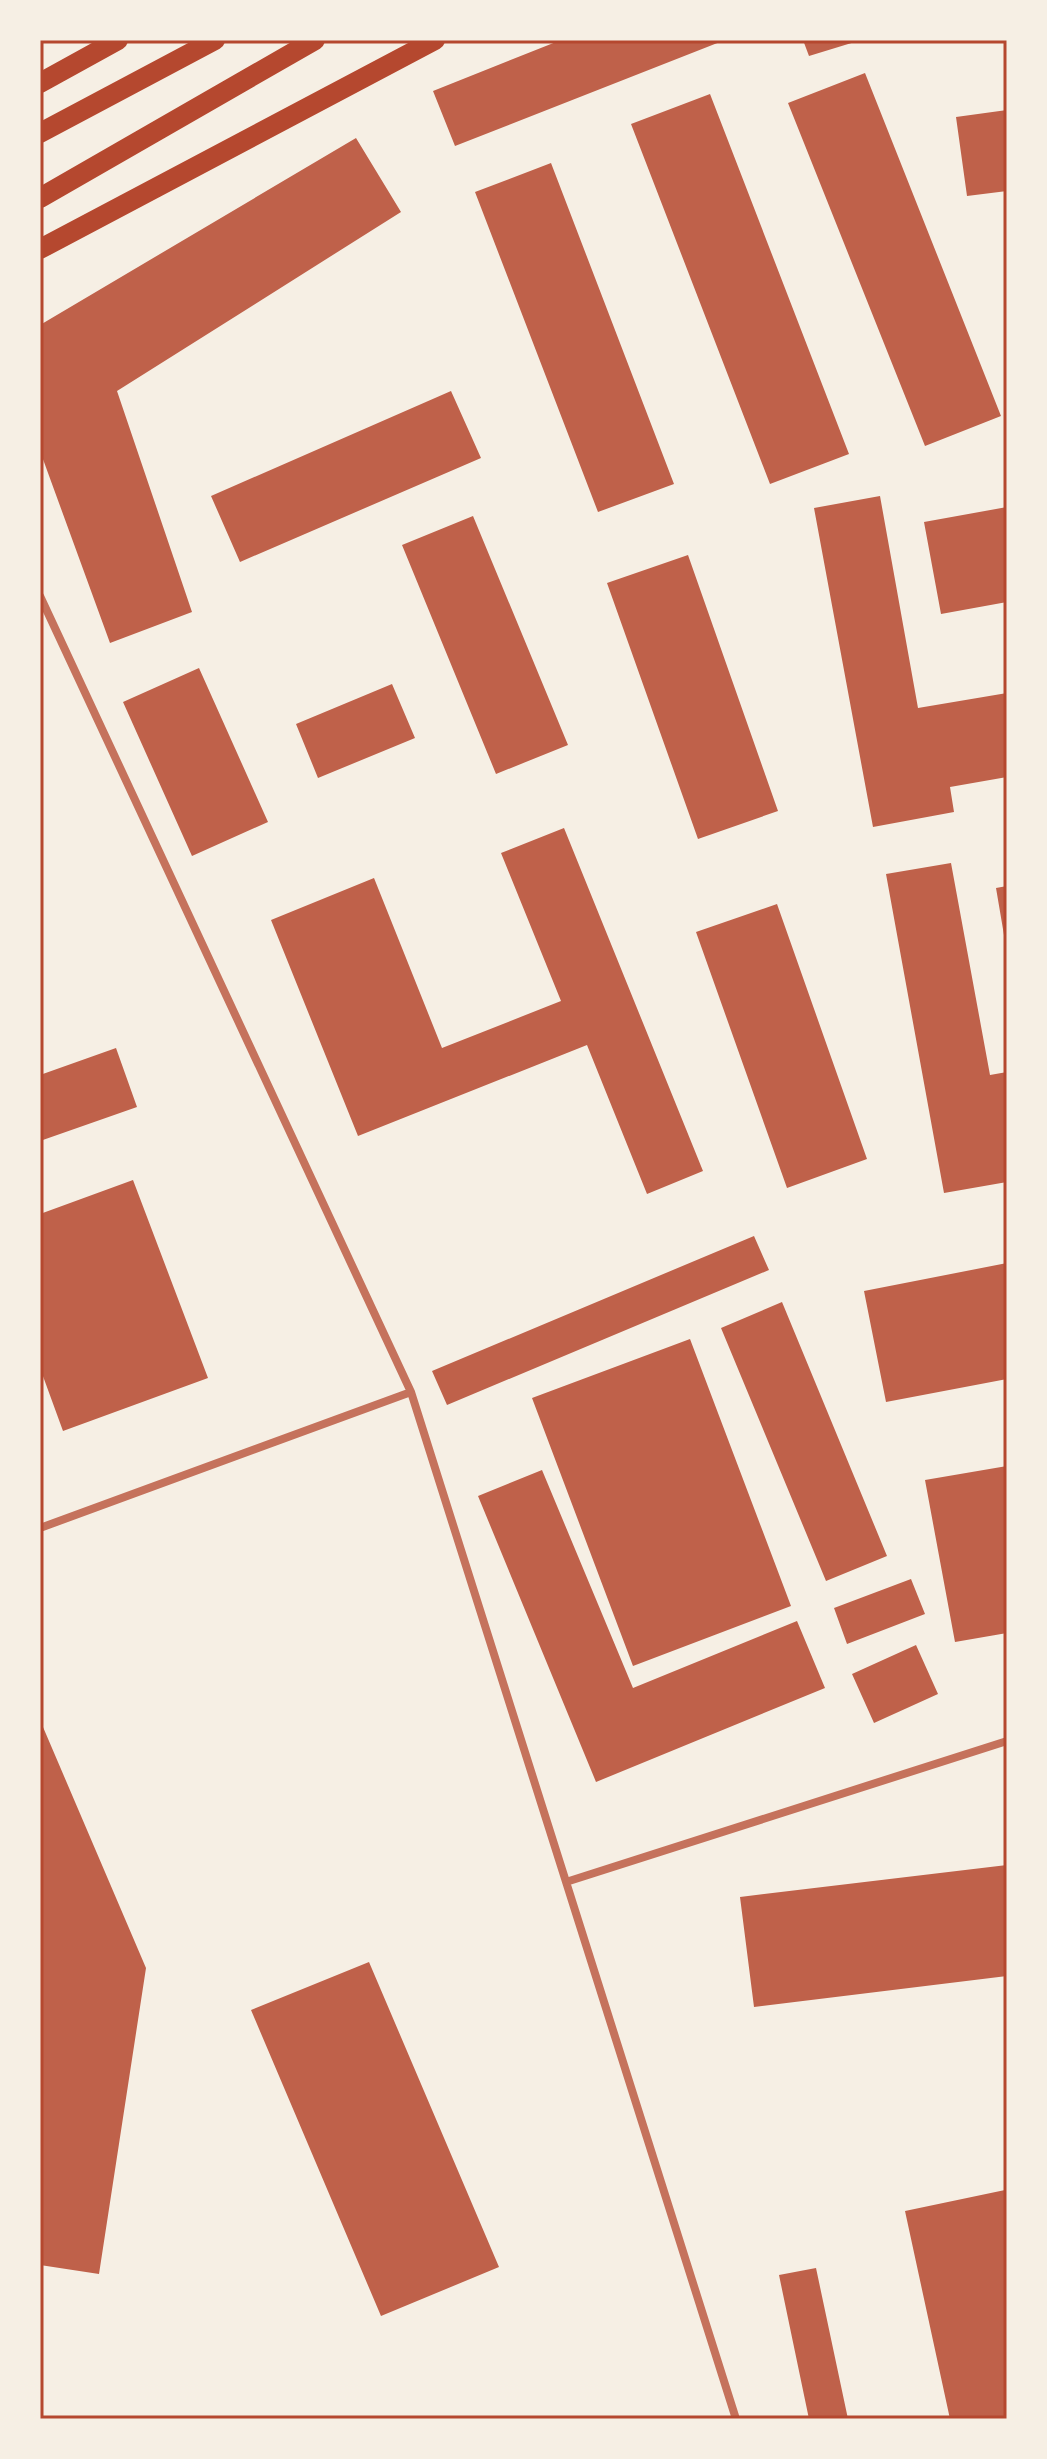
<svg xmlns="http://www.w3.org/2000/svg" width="1047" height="2459" font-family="'Roboto Condensed',sans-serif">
  <rect width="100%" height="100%" fill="#f6efe4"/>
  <path fill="#bf614a" d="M 561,40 L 725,40 L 455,146 L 433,91 Z
    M 803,40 L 858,40 L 858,41 L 809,56 Z
    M 865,73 L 1001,416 L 925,446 L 788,103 Z
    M 710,94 L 849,454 L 770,484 L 631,124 Z
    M 1007,110 L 1007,191 L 967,196 L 956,117 Z
    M 356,138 L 401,212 L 117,391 L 192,612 L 110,643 L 40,451 L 40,325 Z
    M 551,163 L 674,484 L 598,512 L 475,192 Z
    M 451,391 L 481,458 L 240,562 L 211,496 Z
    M 880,496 L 918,708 L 1007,693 L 1007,777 L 950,787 L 954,812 L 873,827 L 814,508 Z
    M 1007,507 L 1007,602 L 941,614 L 924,522 Z
    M 473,516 L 568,745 L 496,774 L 402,545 Z
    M 688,555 L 778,811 L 698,839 L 607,583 Z
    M 199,668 L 268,822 L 192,856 L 123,702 Z
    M 392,684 L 415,738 L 318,778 L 296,724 Z
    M 564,828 L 703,1171 L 647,1194 L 587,1045 L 358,1136 L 271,920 L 374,878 L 442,1048 L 561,1001 L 501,853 Z
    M 951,863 L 990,1075 L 1007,1072 L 1007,1182 L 944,1193 L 886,874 Z
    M 1007,886 L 1007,941 L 1005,941 L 996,888 Z
    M 777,904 L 867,1159 L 787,1188 L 696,932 Z
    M 116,1048 L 137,1107 L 40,1141 L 40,1075 Z
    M 133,1180 L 208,1378 L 63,1431 L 40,1368 L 40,1214 Z
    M 754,1236 L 769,1270 L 447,1405 L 432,1371 Z
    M 1007,1263 L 1007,1379 L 886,1402 L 864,1291 Z
    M 782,1302 L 887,1556 L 826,1581 L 721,1328 Z
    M 690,1339 L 791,1606 L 633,1666 L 532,1398 Z
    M 1007,1466 L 1007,1633 L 955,1642 L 925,1480 Z
    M 542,1470 L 633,1688 L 797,1621 L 825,1688 L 596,1782 L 478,1496 Z
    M 911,1579 L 925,1614 L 847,1644 L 834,1608 Z
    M 916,1645 L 938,1694 L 874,1723 L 852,1674 Z
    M 40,1720 L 146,1968 L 99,2274 L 40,2265 Z
    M 1007,1865 L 1007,1976 L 754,2007 L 740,1897 Z
    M 369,1962 L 499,2267 L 381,2316 L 251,2010 Z
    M 1005,2190 L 1007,2419 L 950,2419 L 905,2211 Z
    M 816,2268 L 848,2419 L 809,2419 L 779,2275 Z"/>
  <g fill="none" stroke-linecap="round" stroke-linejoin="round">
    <path stroke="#c5725c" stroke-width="8" d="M 40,596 L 411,1392 L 736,2419
      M 40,1528 L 411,1392
      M 566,1882 L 1007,1741"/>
    <path stroke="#b5482f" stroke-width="20" d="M 40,83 L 118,40
      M 40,133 L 215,40
      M 40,198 L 315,40
      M 40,249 L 435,40"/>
  </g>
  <rect width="1047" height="2459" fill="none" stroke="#f6efe4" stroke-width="84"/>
  <rect x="42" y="42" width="963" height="2375" fill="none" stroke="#b5482f" stroke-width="3"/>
</svg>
